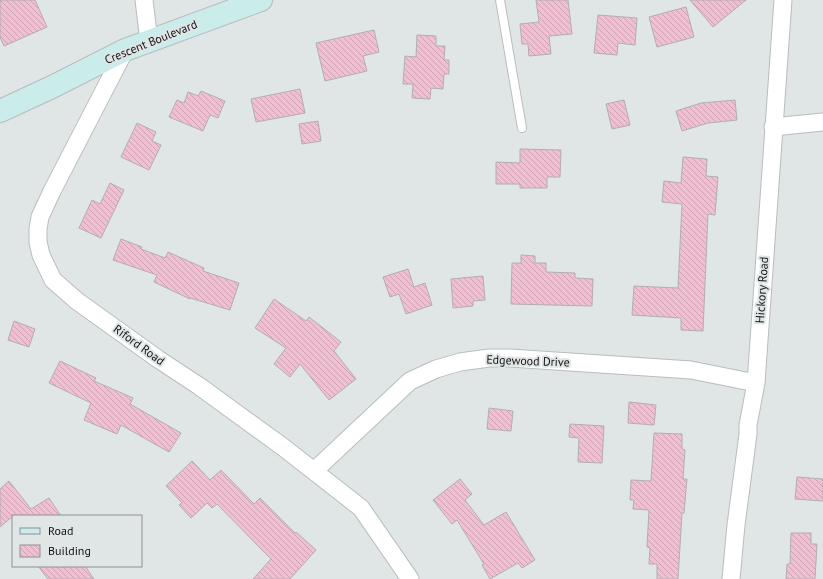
<svg xmlns="http://www.w3.org/2000/svg" width="823" height="579" font-family="'PT Sans',sans-serif">
  <defs>
    <pattern id="building-back-hatch" width="6" height="6" patternUnits="userSpaceOnUse"><rect width="6" height="6" fill="#f0bfd3"/><path d="M-1 5l2 2M0 0l6 6M5-1l2 2" fill="none" stroke="#cda3b4"/></pattern>
  </defs>
  <rect width="100%" height="100%" fill="#e0e5e5"/>
  <path fill="url(#building-back-hatch)" stroke="#b2aeaf" d="M 0,0 L 35,0 L 47,27 L 4,46 L 0,37 Z
    M 536,0 L 568,0 L 572,34 L 549,36 L 551,54 L 529,56 L 528,44 L 522,44 L 520,24 L 539,22 Z
    M 690,0 L 746,0 L 713,27 Z
    M 686,7 L 694,37 L 657,47 L 649,17 Z
    M 598,15 L 637,18 L 635,45 L 618,43 L 617,55 L 594,53 Z
    M 374,30 L 379,52 L 363,56 L 367,71 L 325,81 L 316,43 Z
    M 417,35 L 436,36 L 436,46 L 445,46 L 444,60 L 449,60 L 449,74 L 444,74 L 443,89 L 431,88 L 430,99 L 412,98 L 413,84 L 403,84 L 405,56 L 416,57 Z
    M 300,89 L 305,113 L 256,122 L 251,99 Z
    M 201,91 L 225,101 L 218,118 L 210,115 L 203,131 L 169,117 L 177,100 L 184,103 L 188,92 L 198,96 Z
    M 624,100 L 630,125 L 612,129 L 606,104 Z
    M 735,100 L 737,120 L 708,123 L 682,131 L 676,111 L 701,103 Z
    M 318,121 L 321,141 L 302,144 L 299,124 Z
    M 137,123 L 156,132 L 152,141 L 161,145 L 149,170 L 121,157 Z
    M 520,149 L 561,150 L 560,177 L 547,177 L 547,188 L 520,188 L 520,184 L 496,184 L 496,162 L 520,163 Z
    M 683,157 L 707,159 L 706,176 L 718,177 L 715,215 L 708,214 L 703,331 L 681,330 L 681,318 L 632,315 L 634,286 L 678,288 L 682,204 L 662,202 L 664,181 L 681,183 Z
    M 110,183 L 124,190 L 101,238 L 79,228 L 92,200 L 100,204 Z
    M 121,239 L 142,247 L 141,249 L 165,258 L 168,252 L 204,268 L 203,271 L 239,283 L 230,310 L 190,298 L 190,299 L 154,282 L 157,275 L 113,260 Z
    M 521,255 L 535,256 L 535,263 L 546,263 L 546,272 L 575,273 L 575,278 L 593,279 L 592,306 L 511,304 L 512,263 L 521,263 Z
    M 408,269 L 414,287 L 425,283 L 432,305 L 406,314 L 399,294 L 390,297 L 383,277 Z
    M 483,276 L 485,300 L 473,301 L 473,306 L 453,308 L 451,279 Z
    M 274,299 L 306,321 L 309,317 L 341,342 L 334,351 L 356,379 L 329,400 L 300,364 L 290,377 L 274,364 L 286,348 L 255,328 Z
    M 14,321 L 35,329 L 29,347 L 8,340 Z
    M 60,361 L 96,378 L 94,381 L 133,398 L 130,404 L 181,433 L 169,452 L 121,425 L 117,434 L 84,420 L 91,403 L 49,383 Z
    M 629,402 L 656,405 L 654,425 L 628,423 Z
    M 489,408 L 513,411 L 511,431 L 487,429 Z
    M 570,424 L 604,426 L 602,463 L 578,462 L 579,438 L 569,437 Z
    M 654,433 L 682,434 L 682,449 L 685,450 L 683,479 L 687,479 L 684,513 L 682,513 L 678,579 L 657,579 L 657,564 L 649,564 L 650,548 L 647,547 L 649,510 L 633,509 L 634,500 L 630,500 L 631,480 L 651,481 Z
    M 192,461 L 210,480 L 221,470 L 254,504 L 260,498 L 295,533 L 296,532 L 316,550 L 290,579 L 253,579 L 271,559 L 217,504 L 212,508 L 207,503 L 191,518 L 179,505 L 182,503 L 166,486 Z
    M 797,477 L 823,479 L 823,501 L 795,499 Z
    M 460,479 L 472,494 L 465,500 L 484,525 L 506,512 L 535,560 L 522,568 L 518,563 L 490,579 L 482,565 L 484,564 L 457,520 L 452,524 L 433,500 Z
    M 9,481 L 31,509 L 49,498 L 61,516 L 13,516 L 0,527 L 0,489 Z
    M 791,533 L 811,533 L 811,544 L 817,544 L 815,579 L 786,579 L 787,564 L 790,564 Z
    M 38,566 L 85,566 L 94,579 L 48,579 Z"/>
  <g fill="none" stroke-linecap="round" stroke-linejoin="round">
    <defs>
      <path id="lane" d="M 500,0 L 522,128"/>
      <path id="street" d="M 144,0 L 149,41
        M 125,50 L 52,191 L 40,217 L 38,229 L 38,242 L 41,255 L 53,280 L 77,301 L 158,359 L 199,386 L 283,447 L 361,508 L 410,579
        M 773,127 L 823,122
        M 314,471 L 410,381 L 436,369 L 460,362 L 489,358 L 510,358 L 691,370 L 756,383
        M 731,579 L 736,525 L 748,434 L 748,425 L 756,383 L 783,0"/>
      <path id="secondary" d="M 0,111 L 52,87 L 125,50 L 261,0"/>
    </defs>
    <use href="#lane" stroke="#b8bdbd" stroke-width="10"/>
    <use href="#street" stroke="#b8bdbd" stroke-width="19"/>
    <use href="#secondary" stroke="#b8bdbd" stroke-width="24"/>
    <use href="#lane" stroke="#fff" stroke-width="8"/>
    <use href="#street" stroke="#fff" stroke-width="17"/>
    <use href="#secondary" stroke="#caeceb" stroke-width="22"/>
  </g>
  <g text-anchor="middle" stroke-width="4" stroke-linejoin="round" paint-order="stroke">
    <g font-size="12" fill="#121313" stroke="#e0e5e5">
      <text transform="translate(151 42) rotate(-22)" y="4">Crescent Boulevard</text>
      <text transform="translate(762 290) rotate(-86)" y="4">Hickory Road</text>
      <text transform="translate(139 345) rotate(36)" y="4">Riford Road</text>
      <text transform="translate(528 361) rotate(2)" y="4">Edgewood Drive</text>
    </g>
  </g>
  <rect x="12" y="515" width="130" height="52" fill="#e0e5e5" stroke="#8e9191"/>
  <rect x="20" y="528" width="20" height="6" fill="#caeceb" stroke="#8e9191"/>
  <text x="48" y="535" font-size="12" fill="#121313">Road</text>
  <rect x="20" y="545" width="20" height="12" fill="url(#building-back-hatch)" stroke="#8e9191"/>
  <text x="48" y="555" font-size="12" fill="#121313">Building</text>
</svg>
